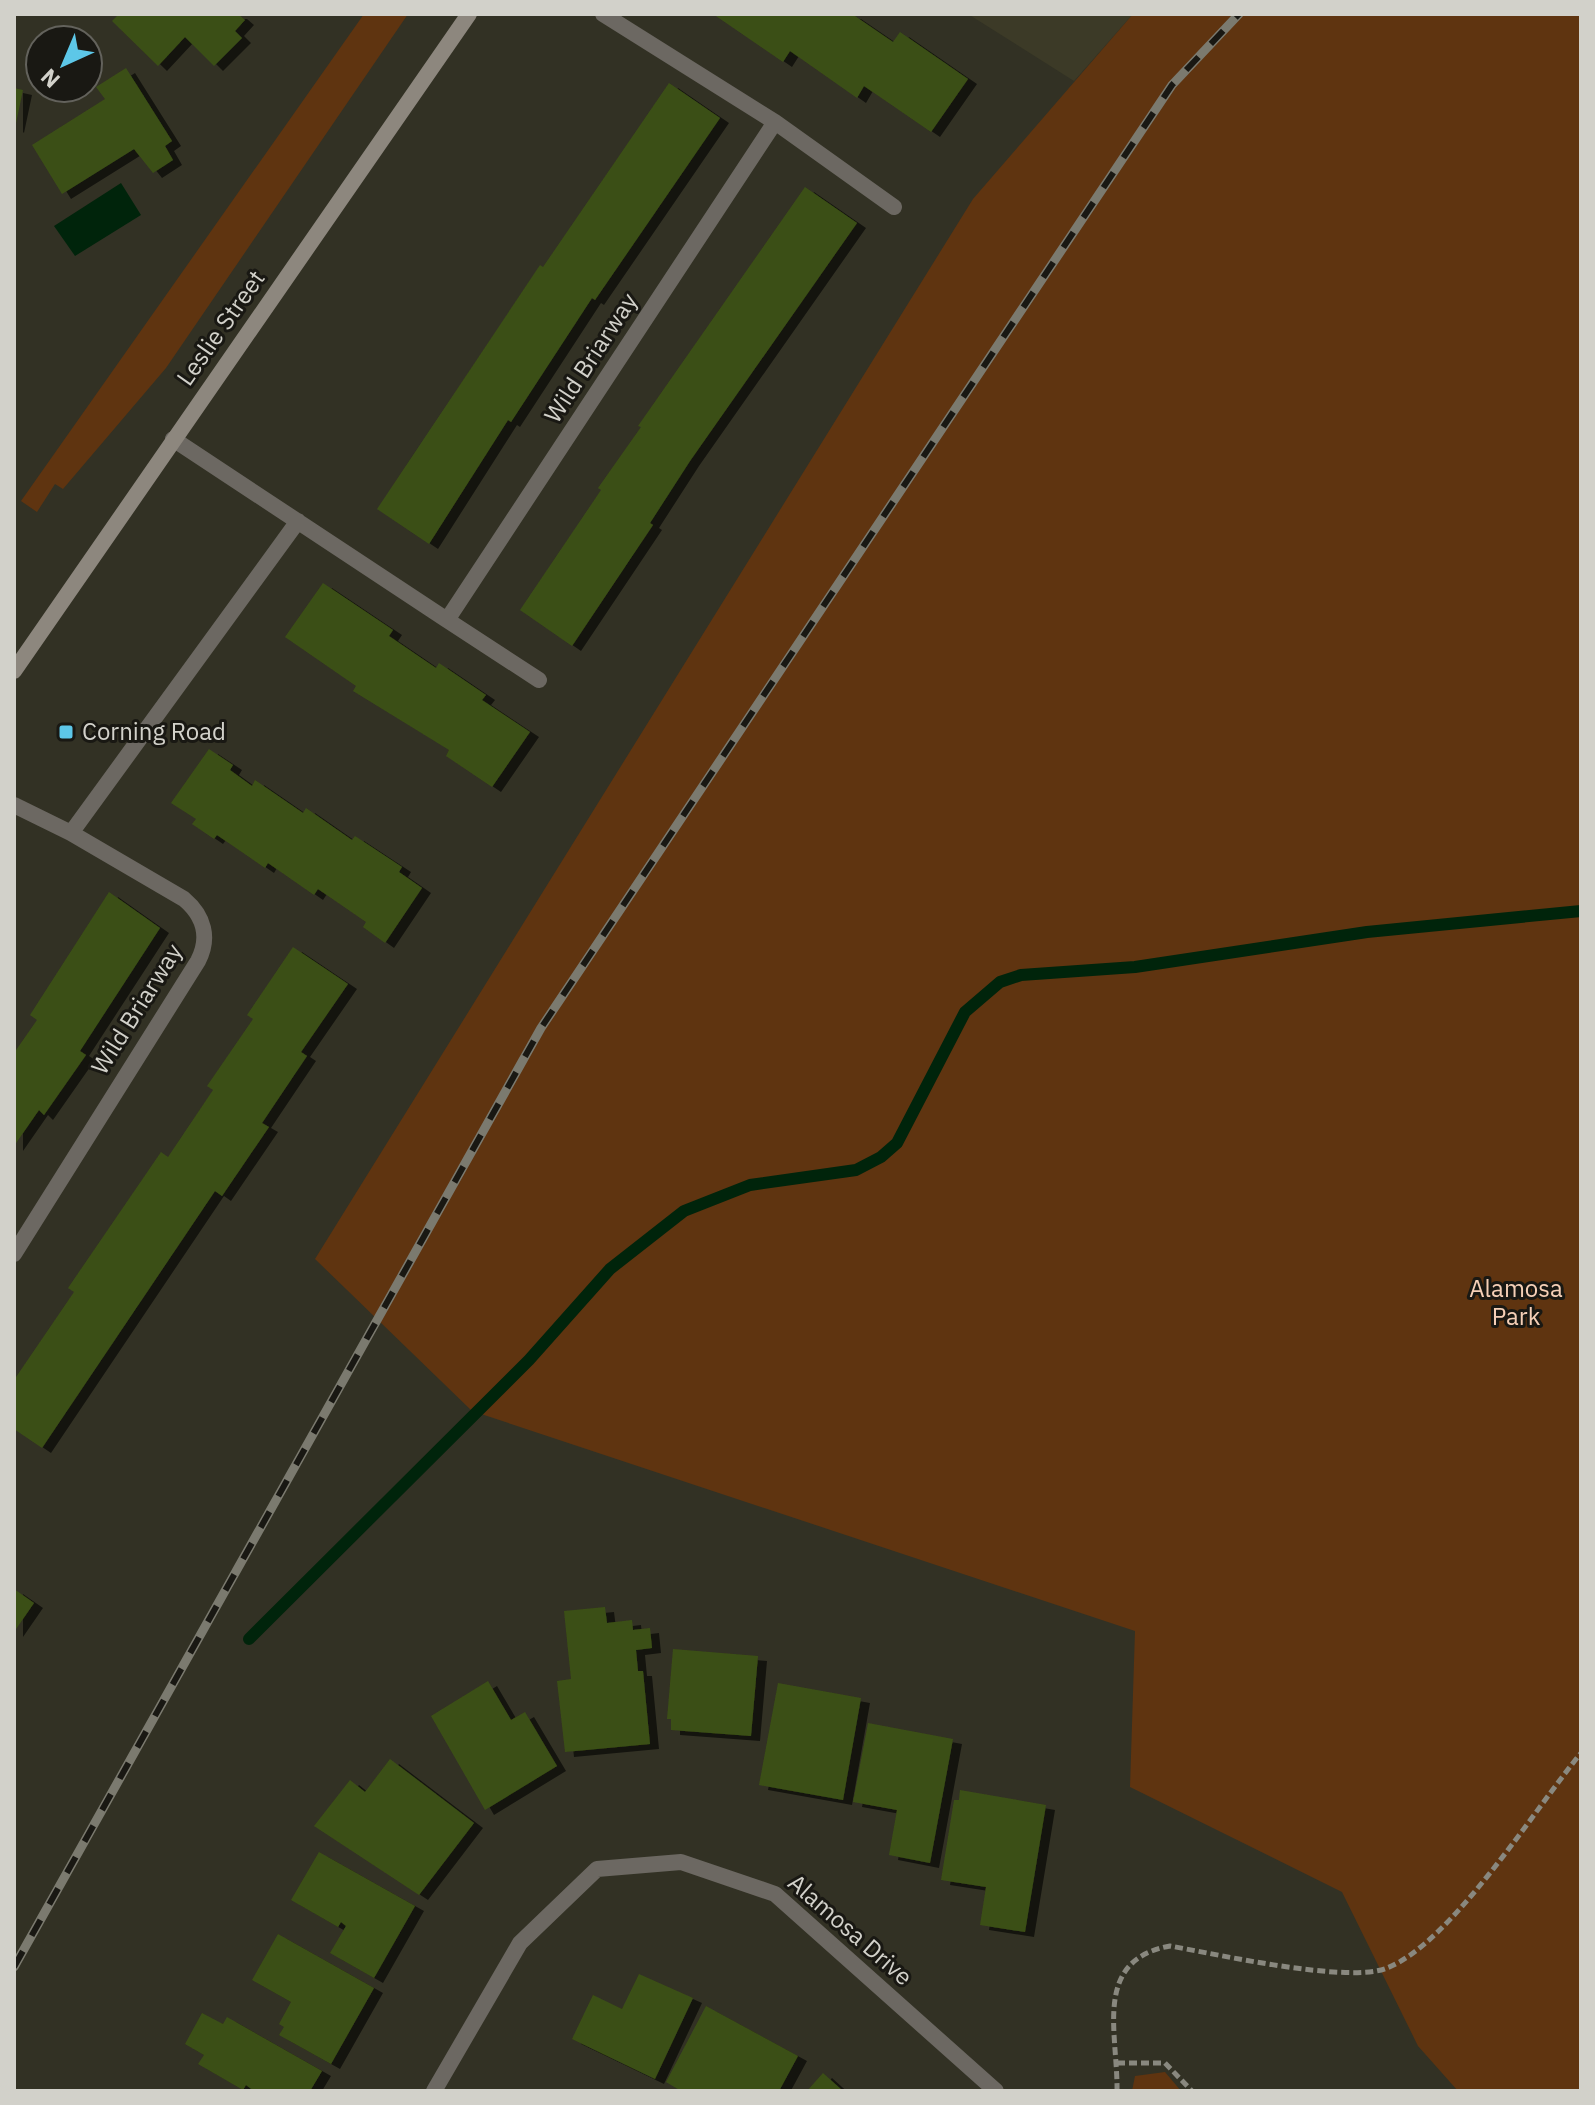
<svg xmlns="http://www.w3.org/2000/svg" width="1595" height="2105" font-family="'IBM Plex Sans',sans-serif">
  <defs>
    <filter id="shadow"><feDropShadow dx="9" dy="5" stdDeviation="0" flood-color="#0009"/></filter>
  </defs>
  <rect width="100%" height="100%" fill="#323124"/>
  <path fill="#3c3a27" d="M 968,14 L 1133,14 L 1074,81 Z"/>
  <path fill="#5f3410" d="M 364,14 L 408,14 L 166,368 L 63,489 L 55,484 L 37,512 L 21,501 Z
    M 1133,14 L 1581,14 L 1581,2091 L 1458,2091 L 1418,2046 L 1342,1892 L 1130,1787 L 1135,1631 L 472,1411 L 315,1259 L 973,199 Z
    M 1165,2072 L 1181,2091 L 1132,2091 L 1135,2076 Z"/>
  <path fill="#00240b" d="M 121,183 L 141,215 L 75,256 L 54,226 Z"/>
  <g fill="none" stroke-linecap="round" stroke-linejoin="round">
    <path stroke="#00240b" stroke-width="12" d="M 249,1639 L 529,1360 L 610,1269 L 684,1211 L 750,1185 L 856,1170 L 881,1157 L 897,1143 L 965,1012 L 1000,982 L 1021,975 L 1135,967 L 1367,932 L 1581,911"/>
  </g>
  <path fill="#3b4f15" filter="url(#shadow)" d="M 119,14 L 238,14 L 245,20 L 235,31 L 242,38 L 214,66 L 185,37 L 158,66 L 112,21 Z
    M 713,14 L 852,14 L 893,42 L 900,32 L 968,79 L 931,132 L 864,86 L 857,98 L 790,51 L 783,62 Z
    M 126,68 L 172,141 L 165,146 L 173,160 L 153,173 L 134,149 L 62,194 L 32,145 L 105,99 L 96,87 Z
    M 669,83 L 720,118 L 595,300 L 592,298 L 511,422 L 508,420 L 429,544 L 377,509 L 540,265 L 543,267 Z
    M 14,88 L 23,90 L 15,128 L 14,127 Z
    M 805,187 L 857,223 L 690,461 L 650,523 L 653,525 L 572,646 L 520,610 L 601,490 L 598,488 L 641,427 L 638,426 Z
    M 323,583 L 393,630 L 389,636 L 436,668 L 439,663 L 486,695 L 482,700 L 530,732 L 492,787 L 446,756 L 449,750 L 353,691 L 356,686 L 285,637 Z
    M 209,749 L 233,765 L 230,770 L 252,786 L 255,780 L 303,813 L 306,808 L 352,840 L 355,836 L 402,867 L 399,872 L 422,888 L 385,943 L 363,927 L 366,922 L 318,889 L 314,895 L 268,863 L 265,868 L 217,835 L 214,839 L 192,824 L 196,819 L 171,803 Z
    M 109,892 L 160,928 L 80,1051 L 86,1055 L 44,1115 L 39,1110 L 14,1146 L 14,1053 L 37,1020 L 30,1015 Z
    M 293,947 L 348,984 L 301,1052 L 307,1056 L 262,1123 L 269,1127 L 222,1196 L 215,1191 L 42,1448 L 14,1429 L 14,1380 L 74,1292 L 68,1288 L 161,1152 L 168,1157 L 213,1090 L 207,1086 L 253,1019 L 247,1015 Z
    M 14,1589 L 34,1603 L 14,1632 Z
    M 605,1607 L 607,1623 L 632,1620 L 633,1630 L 650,1628 L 652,1648 L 636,1650 L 638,1671 L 643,1671 L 650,1744 L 565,1752 L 557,1681 L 571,1679 L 564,1611 Z
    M 673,1649 L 758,1656 L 751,1736 L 671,1730 L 671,1719 L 667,1719 Z
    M 488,1681 L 511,1720 L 525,1712 L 557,1766 L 485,1810 L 431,1716 Z
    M 778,1683 L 861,1698 L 843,1800 L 759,1785 Z
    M 868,1723 L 953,1739 L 930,1863 L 889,1855 L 897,1810 L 853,1802 Z
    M 390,1759 L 474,1823 L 419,1895 L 314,1826 L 350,1780 L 365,1792 Z
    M 960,1790 L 1046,1805 L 1025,1932 L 980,1925 L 986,1887 L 941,1880 L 954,1800 L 959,1800 Z
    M 319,1852 L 415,1906 L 374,1978 L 330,1953 L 346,1926 L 341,1922 L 338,1927 L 291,1900 Z
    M 278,1934 L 374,1988 L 331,2064 L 279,2035 L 284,2027 L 279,2024 L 291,2002 L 252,1980 Z
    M 639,1974 L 693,1998 L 655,2079 L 572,2039 L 593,1995 L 622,2009 Z
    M 706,2006 L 798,2056 L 779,2091 L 681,2091 L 666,2082 Z
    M 202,2013 L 223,2024 L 227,2017 L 322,2071 L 310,2091 L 254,2091 L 246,2085 L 243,2090 L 198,2064 L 204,2055 L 185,2044 Z
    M 823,2073 L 843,2091 L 807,2091 Z"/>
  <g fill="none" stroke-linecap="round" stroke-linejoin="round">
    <path stroke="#89887f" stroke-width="5" stroke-dasharray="8 4" stroke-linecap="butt" d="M 1117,2063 L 1165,2063 L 1192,2091
      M 1117,2091 C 1118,2033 1092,1960 1170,1946 C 1216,1954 1348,1984 1387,1968 C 1451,1943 1534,1810 1581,1753"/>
    <path stroke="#6c6862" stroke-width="16" d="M 603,14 L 775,122 L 894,207
      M 173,439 L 447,620 L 775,122
      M 447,620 L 539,680
      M 14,805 L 71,833 L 184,899 C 204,916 210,938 198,961 L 14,1254
      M 71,833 L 298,521
      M 434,2091 L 520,1943 L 597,1869 L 681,1862 L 775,1894 L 996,2091"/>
    <path stroke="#8d877e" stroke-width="16" d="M 14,671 L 469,14"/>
    <defs>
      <path id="rail" d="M 14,1967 L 541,1028 L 1172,85 L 1239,14"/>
    </defs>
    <use href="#rail" stroke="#7b7a6f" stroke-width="9"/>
    <use href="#rail" stroke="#191813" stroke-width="6" stroke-dasharray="18" stroke-linecap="butt"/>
  </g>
  <rect fill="#5dc7e8" stroke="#191813" stroke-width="3" x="58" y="724" width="16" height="16" rx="4"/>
  <g text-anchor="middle" stroke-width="6" stroke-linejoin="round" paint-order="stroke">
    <g font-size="24" fill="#d2d1ca" stroke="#191813">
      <text transform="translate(221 328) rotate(-55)" y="8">Leslie Street</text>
      <text transform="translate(591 358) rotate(-57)" y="8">Wild Briarway</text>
      <text transform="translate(137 1009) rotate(-58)" y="8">Wild Briarway</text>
      <text transform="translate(850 1930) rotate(41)" y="8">Alamosa Drive</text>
    </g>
    <g font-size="24" fill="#d2d1ca" stroke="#191813" text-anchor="start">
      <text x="82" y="740">Corning Road</text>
    </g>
    <g font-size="24" fill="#f5cfb6" stroke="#191813">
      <text x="1516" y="1297">Alamosa<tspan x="1516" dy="28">Park</tspan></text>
    </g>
  </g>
  <rect width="1595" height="2105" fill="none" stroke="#d2d1ca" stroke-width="32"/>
  <g transform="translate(64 64) rotate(224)"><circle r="38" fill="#191813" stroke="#63625c" stroke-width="2"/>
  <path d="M0-6L14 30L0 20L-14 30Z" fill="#5dc7e8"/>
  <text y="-12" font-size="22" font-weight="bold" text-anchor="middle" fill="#d2d1ca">N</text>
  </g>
</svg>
